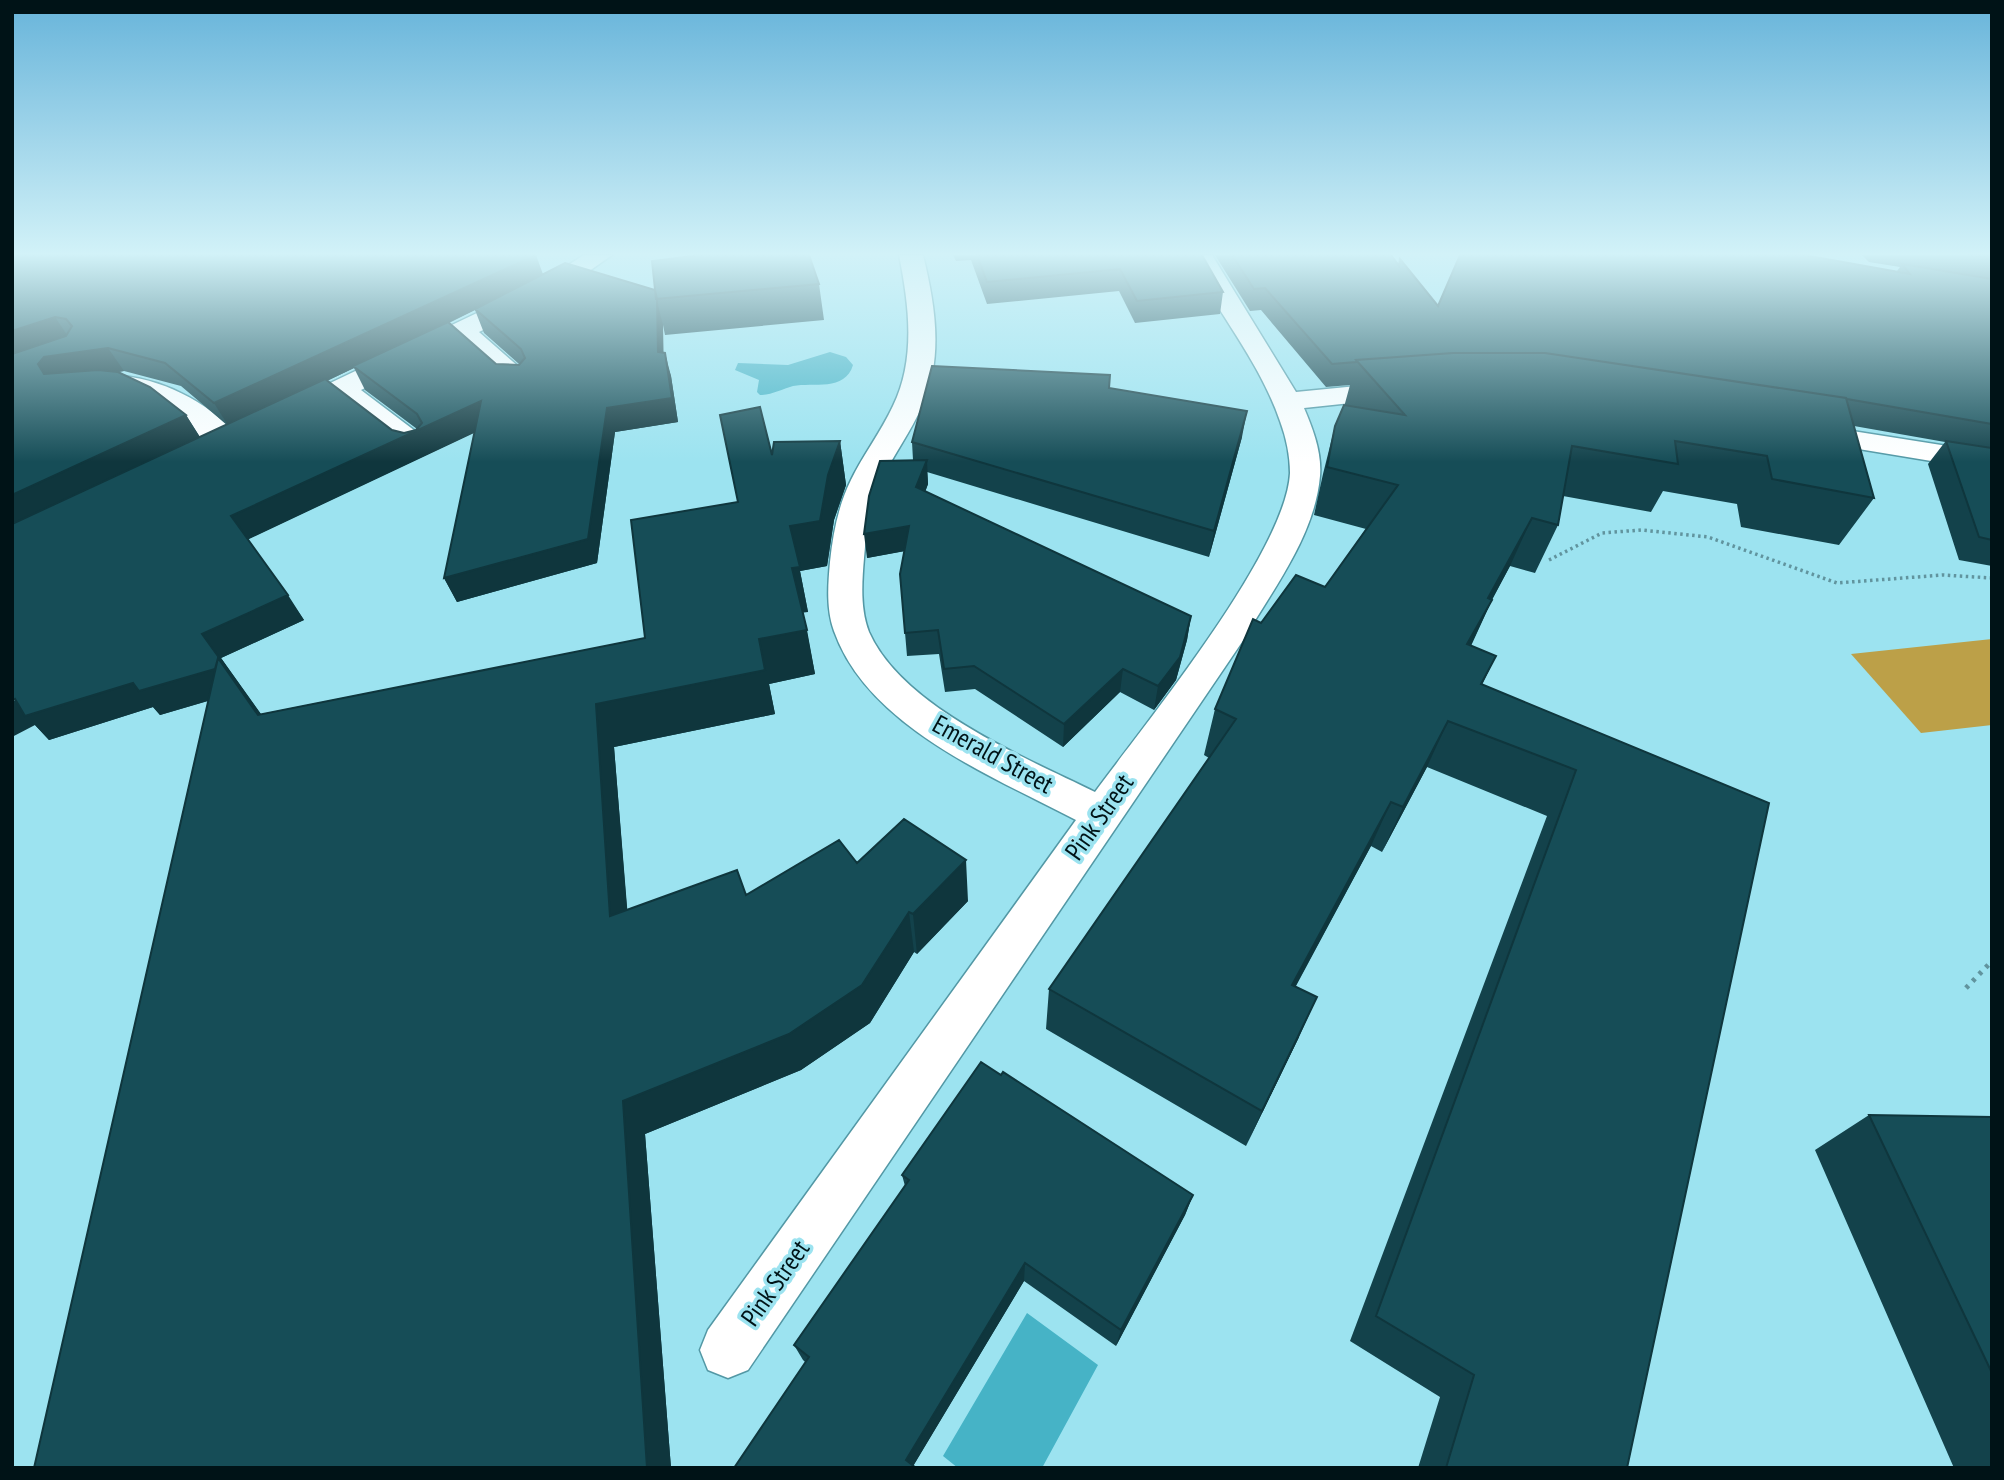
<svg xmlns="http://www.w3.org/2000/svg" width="2004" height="1480" font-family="'PT Sans Narrow',sans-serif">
  <rect width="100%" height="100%" fill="#9ce3f0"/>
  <path fill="#bca048" d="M 1992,639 L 1992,725 L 1921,733 L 1851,654 Z"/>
  <path fill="#46b3c6" d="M 830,352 L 846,357 L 853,365 C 845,392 813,382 793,386 C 782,389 772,395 760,395 L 757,392 L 759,380 L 735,370 L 738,363 L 788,365 Z
    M 1027,1313 L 1098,1365 L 1042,1468 L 958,1468 L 943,1456 Z"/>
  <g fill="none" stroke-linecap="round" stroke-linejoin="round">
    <defs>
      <path id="minor" d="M 584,255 L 612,255 L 558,293 L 479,332 L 527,374 L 531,380 L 527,386 L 517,388 L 507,386 L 458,342 L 361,390 L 427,440 L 431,446 L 427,452 L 416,455 L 405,452 L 339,400 L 302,418 L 292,421 L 282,418 L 278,412 L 282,406 L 540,283 Z
        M 899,255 L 923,255 C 935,304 944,358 922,406 C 911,432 893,455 881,481 C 870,505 866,532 864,558 C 862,582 860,609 869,632 C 902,707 1026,758 1095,792 C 1145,724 1286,552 1290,473 C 1290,456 1286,437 1280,421 C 1259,360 1216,311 1188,255 L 1212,255 L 1296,392 L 1398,382 L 1408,384 L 1412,390 L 1408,396 L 1398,398 L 1304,408 C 1313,429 1322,453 1320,476 C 1315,536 1271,592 1242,642 L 748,1370 L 728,1378 L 708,1370 L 700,1350 L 708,1330 L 1076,820 C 992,776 868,727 834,631 C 826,609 828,584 830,562 C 833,534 838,506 851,480 C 863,455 881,432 893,406 C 916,359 909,305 899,255 Z
        M 124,376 C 168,381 216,406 242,443 L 238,449 C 230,451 223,453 216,449 C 192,436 176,411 150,399 C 132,390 113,396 95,391 L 91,385 L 95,379 Z
        M 1808,424 L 1992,453 L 1992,471 L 1798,439 L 1793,433 L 1798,427 Z"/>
    </defs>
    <use href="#minor" stroke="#5398a5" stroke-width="3"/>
    <path stroke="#61949e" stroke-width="3.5" stroke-dasharray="2.5 3.5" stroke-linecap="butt" d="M 1549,560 L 1602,533 L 1641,530 L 1708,537 L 1837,583 L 1943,575 L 1992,578"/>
    <path stroke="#61949e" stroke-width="5" stroke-dasharray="3.5 6" stroke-linecap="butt" d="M 1966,988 L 1992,961"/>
    <use href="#minor" fill="#fff" fill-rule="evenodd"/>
  </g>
  <path fill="#13424b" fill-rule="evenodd" d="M 12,255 L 543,275 L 655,290 L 819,284 L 824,320 L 665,335 L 663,325 L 663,352 L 671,376 L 678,422 L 615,432 L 597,563 L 457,602 L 444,578 L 475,432 L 248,539 L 304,620 L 221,658 L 261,714 L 645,638 L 738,502 L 772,455 L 840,441 L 846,485 L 834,520 L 827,566 L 800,571 L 808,612 L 803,612 L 815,674 L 769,684 L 775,714 L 614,747 L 627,910 L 746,895 L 857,863 L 968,901 L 917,954 L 914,952 L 870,1023 L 801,1070 L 645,1134 L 671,1468 L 34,1468 L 208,701 L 160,715 L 153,707 L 49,740 L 35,725 ZM 475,310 L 484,333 L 519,364 L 519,365 L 496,364 L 449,323 ZM 354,368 L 365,390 L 417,429 L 416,430 L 404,433 L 392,430 L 327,381 ZM 124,371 L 181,386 L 227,425 L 200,437 L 186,415 L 119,372 Z
    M 953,255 L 1202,255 L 1223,292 L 1220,314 L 1135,323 L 1119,291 L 987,304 L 971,260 L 956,261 Z
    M 1215,255 L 1391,255 L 1399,264 L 1400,259 L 1438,306 L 1897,271 L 1900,267 L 1869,262 L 1862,255 L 1992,255 L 1992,566 L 1959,560 L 1928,464 L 1945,442 L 1854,426 L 1874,498 L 1839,545 L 1741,527 L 1737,504 L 1663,491 L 1651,512 L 1563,496 L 1558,525 L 1535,573 L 1510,566 L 1492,600 L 1471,646 L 1496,656 L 1482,685 L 1769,803 L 1627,1468 L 1418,1468 L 1440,1397 L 1350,1341 L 1547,816 L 1427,767 L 1382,852 L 1371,846 L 1296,986 L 1299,1037 L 1246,1146 L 1046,1029 L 1049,989 L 1209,758 L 1204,755 L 1215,709 L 1261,623 L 1325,587 L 1366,529 L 1314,515 L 1323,474 L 1335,426 L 1344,407 L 1350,385 L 1326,387 L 1261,310 L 1250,311 Z
    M 1109,388 L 1242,437 L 1209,557 L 927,472 L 928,484 L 925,492 L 1191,616 L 1187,640 L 1176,680 L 1154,710 L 1120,692 L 1063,747 L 975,689 L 945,692 L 939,654 L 907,656 L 900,574 L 904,551 L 867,558 L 913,460 L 912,442 Z
    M 1869,1115 L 1992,1117 L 1992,1468 L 1954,1468 L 1815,1150 Z
    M 902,1175 L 1193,1195 L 1185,1215 L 1116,1346 L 1024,1281 L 913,1466 L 803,1360 L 794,1345 L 905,1186 Z"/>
  <path fill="#0f363d" d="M 536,255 L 544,277 L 355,367 L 353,366 L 354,368 L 229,427 L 214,403 Z
    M 657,302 L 663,325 L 664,376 L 658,352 Z
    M 55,317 L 71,341 L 12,360 L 12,331 Z
    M 108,348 L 124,371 L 62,380 L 44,374 L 38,364 L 44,357 Z
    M 665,353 L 671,376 L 678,422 L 615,432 L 597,563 L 457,602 L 444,578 L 607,408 Z
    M 481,401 L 491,425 L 247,540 L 231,516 Z
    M 1247,411 L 1242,437 L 1209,557 L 1214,531 Z
    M 186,415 L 201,439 L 12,529 L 12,495 Z
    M 840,441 L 846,485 L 834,520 L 827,566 L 800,571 L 808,612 L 800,613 L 792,568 L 790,526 L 828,475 Z
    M 927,460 L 928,484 L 918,511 L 916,487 Z
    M 1532,518 L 1510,566 L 1483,616 L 1492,600 L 1470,647 L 1446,691 L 1488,598 Z
    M 909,526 L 911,550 L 867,558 L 864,534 Z
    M 288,595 L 304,620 L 221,658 L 292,758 L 241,691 L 160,715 L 153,707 L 49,740 L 35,725 L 12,737 L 12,701 L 133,683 L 202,634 Z
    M 1191,616 L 1187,640 L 1176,680 L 1154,710 L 1158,686 Z
    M 807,630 L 815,674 L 769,684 L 775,714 L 614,747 L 631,955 L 610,916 L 596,704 L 759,639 Z
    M 1123,669 L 1120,692 L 1063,747 L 1064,724 Z
    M 1448,721 L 1427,767 L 1382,852 L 1403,807 Z
    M 1391,802 L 1371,846 L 1275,1024 L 1292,985 Z
    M 966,860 L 968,901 L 917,954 L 913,914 Z
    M 909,912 L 914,952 L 870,1023 L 801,1070 L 645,1134 L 671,1468 L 647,1468 L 623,1101 Z
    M 1317,997 L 1299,1037 L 1246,1146 L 1262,1111 Z
    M 1193,1195 L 1185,1215 L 1116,1346 L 1121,1330 Z
    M 1025,1263 L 1024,1281 L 912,1468 L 906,1460 Z"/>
  <path fill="#164d57" stroke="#0f363d" stroke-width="2" d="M 12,255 L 536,255 L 214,403 L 165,363 L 108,348 L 44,357 L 38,364 L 44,374 L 98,370 L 118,372 L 150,387 L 186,415 L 12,495 L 12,354 L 66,336 L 72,326 L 66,319 L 55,317 L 12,331 Z
    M 700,255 L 809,255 L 819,284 L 656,299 L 652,261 Z
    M 977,255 L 1202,255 L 1223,292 L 1137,301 L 1120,269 L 987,282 Z
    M 1232,255 L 1391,255 L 1399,266 L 1400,259 L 1438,306 L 1460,255 L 1804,255 L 1910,274 L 1902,264 L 1992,279 L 1992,424 L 1847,399 L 1846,398 L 1545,353 L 1453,353 L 1356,360 L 1356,362 L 1332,364 L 1265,288 L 1254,289 Z
    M 1968,255 L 1992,255 L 1992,258 Z
    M 565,263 L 655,290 L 657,299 L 658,352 L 665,353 L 672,398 L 607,408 L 588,539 L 444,578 L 481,401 L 231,516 L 288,595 L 202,634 L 225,666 L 218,658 L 215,669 L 139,691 L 133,683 L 25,716 L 15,699 L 12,701 L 12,524 L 325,379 L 392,430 L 404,433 L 416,430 L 422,423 L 417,414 L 353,366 L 448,322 L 496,364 L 519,365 L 525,358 L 521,349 L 475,309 Z
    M 1453,353 L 1545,353 L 1846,398 L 1874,498 L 1772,479 L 1767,456 L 1675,441 L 1678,464 L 1572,446 L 1558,525 L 1532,518 L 1488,598 L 1492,600 L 1467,644 L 1496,656 L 1481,684 L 1769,803 L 1627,1468 L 1446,1468 L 1474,1375 L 1376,1316 L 1576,770 L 1448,721 L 1403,807 L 1391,802 L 1292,985 L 1317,997 L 1262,1111 L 1049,989 L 1236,719 L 1215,709 L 1253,619 L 1261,623 L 1296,575 L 1325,587 L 1398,485 L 1327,467 L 1335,426 L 1344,405 L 1405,415 L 1356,360 Z
    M 932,366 L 1110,375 L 1109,388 L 1247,411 L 1214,531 L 912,442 Z
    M 760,407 L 772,455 L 774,442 L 840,441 L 828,475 L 820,521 L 790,526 L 800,567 L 792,568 L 807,630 L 759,639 L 765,670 L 596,704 L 610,916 L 737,870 L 746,895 L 839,840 L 857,863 L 904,819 L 966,860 L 913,914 L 909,912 L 862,985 L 789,1034 L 623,1101 L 647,1468 L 34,1468 L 218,658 L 258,715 L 645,638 L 631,520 L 738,502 L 720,415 Z
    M 1946,441 L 1992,448 L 1992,540 L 1979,537 Z
    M 927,460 L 916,487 L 1191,616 L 1180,657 L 1158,686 L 1123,669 L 1064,724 L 974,666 L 944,669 L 938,630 L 905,633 L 900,574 L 909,526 L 864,534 L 869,496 L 880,461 Z
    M 981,1062 L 1001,1075 L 1003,1072 L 1193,1195 L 1121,1330 L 1025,1263 L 906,1460 L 916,1468 L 734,1468 L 809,1357 L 794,1345 L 909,1180 L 902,1175 Z
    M 1869,1115 L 1992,1117 L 1992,1373 Z"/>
  <linearGradient id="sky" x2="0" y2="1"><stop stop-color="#67b4da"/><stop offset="0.55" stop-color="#d2f2f8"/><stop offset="1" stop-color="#d2f2f8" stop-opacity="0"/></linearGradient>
  <rect width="2004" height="462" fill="url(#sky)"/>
  <g text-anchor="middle" stroke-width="7" stroke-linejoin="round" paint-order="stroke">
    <g font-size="26" fill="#001317" stroke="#9ce3f0">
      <text transform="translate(993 754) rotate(29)" y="9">Emerald Street</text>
      <text transform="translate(1099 817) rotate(-55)" y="9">Pink Street</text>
      <text transform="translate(775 1283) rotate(-55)" y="9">Pink Street</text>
    </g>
  </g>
  <rect width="2004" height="1480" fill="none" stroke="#001317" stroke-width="28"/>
</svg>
